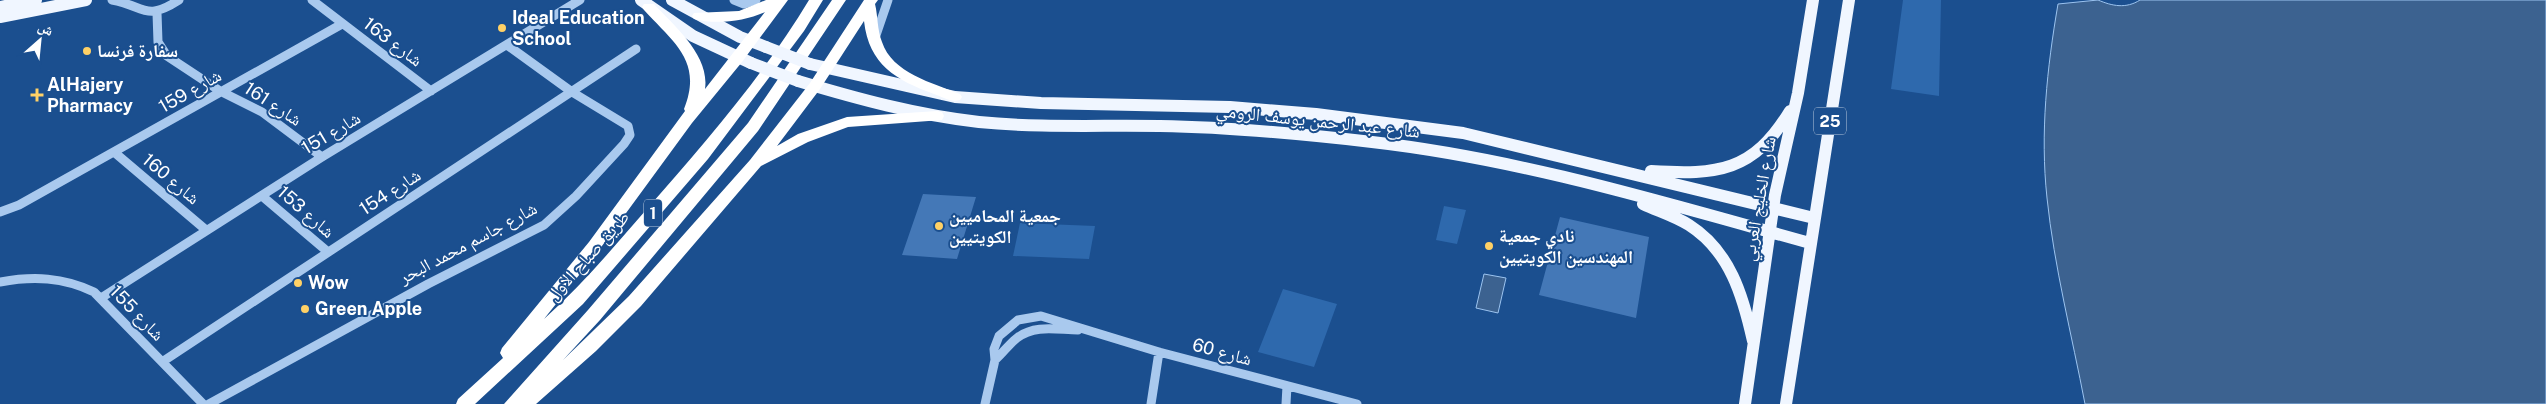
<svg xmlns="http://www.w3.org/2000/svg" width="2546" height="404" font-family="'Public Sans','Noto Naskh Arabic',sans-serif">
  <rect width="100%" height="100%" fill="#1b4f8f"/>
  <path fill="#2e69ad" d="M 1903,0 L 1941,0 L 1939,96 L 1891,89 Z
    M 1444,206 L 1466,210 L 1457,244 L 1436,240 Z
    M 1020,223 L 1095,226 L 1089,259 L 1013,256 Z
    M 1283,289 L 1337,304 L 1314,367 L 1258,352 Z"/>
  <path fill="#3c6290" stroke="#9cc4f0" d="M 2098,0 C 2112,6 2126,9 2140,0 L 2546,0 L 2546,404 L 2085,404 C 2072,336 2054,266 2047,198 C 2040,133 2047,68 2058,4 Z
    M 1484,274 L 1506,278 L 1498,313 L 1476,308 Z"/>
  <path fill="#4478b7" d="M 923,194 L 976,197 L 957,259 L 902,255 Z
    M 1560,217 L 1649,237 L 1636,318 L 1539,295 Z"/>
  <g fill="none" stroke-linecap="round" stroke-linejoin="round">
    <path stroke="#a9c9ee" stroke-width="9" d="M 112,0 C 145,6 145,22 179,0
      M 312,0 L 431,91
      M 734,0 L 744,4 L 756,0
      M 157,13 L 158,42 L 167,56 L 220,91 L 262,112 L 322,157
      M 875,38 L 888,0
      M 114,152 L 206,230
      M 262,196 L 328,252
      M 0,212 L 19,205 L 342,24
      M 0,282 C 33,276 63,277 94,292 L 203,404
      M 101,298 L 322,157 L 580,0
      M 995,360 C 1003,353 1009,344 1017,338 C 1035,324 1058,330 1078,330
      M 162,362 L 636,49
      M 209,404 L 428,284 L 544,225 L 576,196 L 624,144 L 630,135 L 628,126 L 572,92 L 507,45
      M 985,404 L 995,360 L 994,349 L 999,336 L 1018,320 L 1041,316 L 1159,352 L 1357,404
      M 1151,404 L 1159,352
      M 1286,404 L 1287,386"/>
    <path stroke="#f0f6ff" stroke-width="12" d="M 641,0 L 693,36 L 751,63
      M 672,0 L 740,37 L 766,47
      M 0,7 L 36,0
      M 0,17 L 86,0
      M 810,64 L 955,97 L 1041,103 L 1230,107 L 1316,114 L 1463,133 L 1814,218
      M 798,81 C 858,99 917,115 979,122 C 1040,128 1100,125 1160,126 C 1231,127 1302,134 1372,142 C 1521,159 1665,203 1810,243
      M 1651,171 C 1718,175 1753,172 1790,111
      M 1643,204 C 1658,211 1675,216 1689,225 C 1730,251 1743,296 1753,341
      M 1745,404 L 1775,195 L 1798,93 L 1813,0
      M 1786,404 L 1849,0"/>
    <path fill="#fff" fill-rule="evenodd" d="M 766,0 L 788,0 L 742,62 L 692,123 L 599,250 L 544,319 C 581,286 613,248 646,210 C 703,145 764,75 809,0 L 823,0 L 804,31 L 708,159 L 583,304 L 475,404 L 456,404 L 458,399 L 503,358 L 500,353 L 502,348 L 589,242 L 685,111 L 684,109 C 703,61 674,43 644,10 L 642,7 L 644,4 L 654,4 C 674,26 710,55 705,89 L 765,12 C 745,21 716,25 694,19 L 692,16 L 694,13 L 739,11 Z
      M 832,0 L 846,0 L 758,131 L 600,320 L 563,360 L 629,296 L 750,160 L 810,83 L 864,0 L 878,0 L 875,4 C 878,16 877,29 882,42 C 892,73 933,83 960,94 L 962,97 L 960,100 C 951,103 943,97 934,94 C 896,80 869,65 864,21 L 820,89 L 777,146 L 798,134 L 847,117 L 937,111 L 942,112 L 944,116 L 942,120 L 848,127 L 808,142 L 761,166 L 641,306 L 596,351 L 536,404 L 504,404 L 588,310 L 748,123 Z"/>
    <path stroke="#f0f6ff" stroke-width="12" d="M 766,47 L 810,64
      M 751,63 L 798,81"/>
  </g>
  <g fill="#ffd166" stroke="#1b4f8f" stroke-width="2">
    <circle cx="502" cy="28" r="5"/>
    <circle cx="87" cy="51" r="5"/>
    <path d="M34.5 87.5h5v5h5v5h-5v5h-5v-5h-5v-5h5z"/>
    <circle cx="939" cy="226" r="5"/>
    <circle cx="1489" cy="246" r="5"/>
    <circle cx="298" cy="283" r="5"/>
    <circle cx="305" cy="309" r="5"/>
  </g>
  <g text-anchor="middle" stroke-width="4" stroke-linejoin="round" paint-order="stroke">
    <g fill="#1b4f8f" stroke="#bbcadd" stroke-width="1">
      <rect x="1814" y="107.5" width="32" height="27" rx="4"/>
      <rect x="644" y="199.5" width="18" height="27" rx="4"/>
    </g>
    <g font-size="16" font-weight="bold" fill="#fff">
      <text x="1830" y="127">25</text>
      <text x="653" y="219">1</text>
    </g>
    <g font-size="18" font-weight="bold" fill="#fff" stroke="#1b4f8f" text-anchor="start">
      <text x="512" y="24">Ideal Education<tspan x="512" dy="21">School</tspan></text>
      <text x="97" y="57">سفارة فرنسا</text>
      <text x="47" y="91">AlHajery<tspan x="47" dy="21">Pharmacy</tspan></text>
      <text x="949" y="222">جمعية المحاميين<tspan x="949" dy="21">الكويتيين</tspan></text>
      <text x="1499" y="242">نادي جمعية<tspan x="1499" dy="21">المهندسين الكويتيين</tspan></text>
      <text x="308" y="289">Wow</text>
      <text x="315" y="315">Green Apple</text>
    </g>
    <g font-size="18" fill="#fff" stroke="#1b4f8f">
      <text transform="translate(393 42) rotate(37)" y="6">شارع 163</text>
      <text transform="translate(190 91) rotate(-30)" y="6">شارع 159</text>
      <text transform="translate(273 104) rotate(33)" y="6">شارع 161</text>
      <text transform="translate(1318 121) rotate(6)" y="6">شارع عبد الرحمن يوسف الرومي</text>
      <text transform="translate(331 133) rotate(-31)" y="6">شارع 151</text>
      <text transform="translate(171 179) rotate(40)" y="6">شارع 160</text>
      <text transform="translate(390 192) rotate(-33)" y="6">شارع 154</text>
      <text transform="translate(1759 199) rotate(-80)" y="6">شارع الخليج العربي</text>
      <text transform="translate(306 212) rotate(41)" y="6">شارع 153</text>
      <text transform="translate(468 243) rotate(-28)" y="6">شارع جاسم محمد البحر</text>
      <text transform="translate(588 256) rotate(-48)" y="6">طريق صباح الاول</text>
      <text transform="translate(137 313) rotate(46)" y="6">شارع 155</text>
      <text transform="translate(1222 352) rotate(15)" y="6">شارع 60</text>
    </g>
  </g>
  <g transform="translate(40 40) rotate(27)" stroke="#1b4f8f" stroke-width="4" paint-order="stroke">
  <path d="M0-4L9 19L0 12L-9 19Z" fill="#ffffff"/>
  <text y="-8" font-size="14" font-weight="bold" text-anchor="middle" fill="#ffffff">ش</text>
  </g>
</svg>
